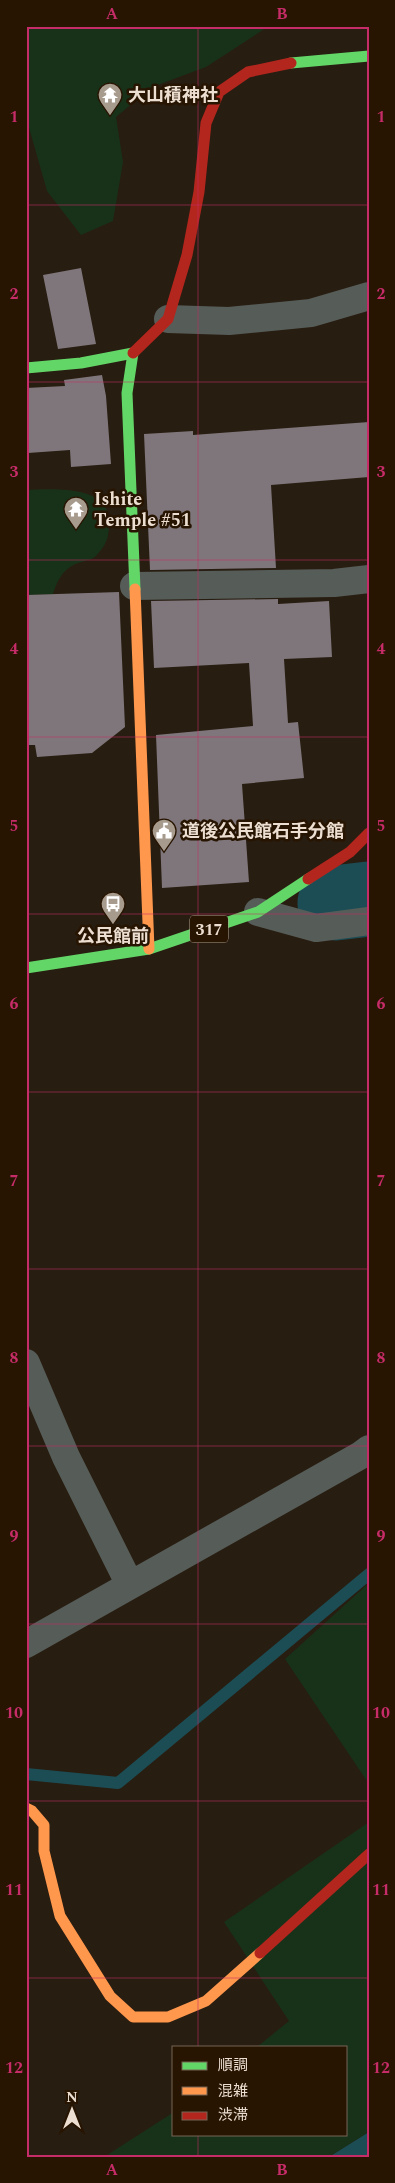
<svg xmlns="http://www.w3.org/2000/svg" width="395" height="2183" font-family="Spectral,'Noto Sans JP',serif">
  <rect width="100%" height="100%" fill="#281d11"/>
  <path fill="#18321a" d="M 26,26 L 269,26 L 206,67 L 152,87 L 116,117 L 123,162 L 113,221 L 81,235 L 47,191 L 26,117 Z
    M 26,490 C 51,489 110,484 109,522 C 109,538 107,544 96,556 C 92,560 87,560 82,562 C 65,566 58,578 53,594 L 26,595 Z
    M 369,1583 L 369,1784 L 285,1659 Z
    M 369,1822 L 369,2132 L 329,2157 L 104,2157 L 174,2112 L 174,2134 L 346,2134 L 346,2047 L 257,2047 L 289,2021 L 224,1922 Z"/>
  <path fill="#1c4d55" d="M 369,2132 L 369,2157 L 329,2157 Z"/>
  <g fill="none" stroke-linecap="round" stroke-linejoin="round">
    <path stroke="#1c4d55" stroke-width="12" d="M 26,1774 L 118,1783 L 369,1574"/>
    <path stroke="#1c4d55" stroke-width="75" d="M 335,903 L 369,899"/>
  </g>
  <path fill="#7e767a" d="M 81,268 L 96,344 L 58,349 L 43,275 Z
    M 102,375 L 106,396 L 111,464 L 71,467 L 70,450 L 28,453 L 26,388 L 65,386 L 64,380 Z
    M 369,422 L 369,477 L 271,485 L 276,568 L 150,570 L 144,434 L 193,431 L 193,435 Z
    M 119,592 L 125,727 L 92,753 L 37,757 L 35,745 L 26,745 L 26,595 Z
    M 278,599 L 278,604 L 329,601 L 332,657 L 284,659 L 288,723 L 298,722 L 304,778 L 242,784 L 249,882 L 162,888 L 156,735 L 253,726 L 249,663 L 154,668 L 151,601 Z"/>
  <g fill="none" stroke-linecap="round" stroke-linejoin="round">
    <path stroke="#565c58" stroke-width="28" d="M 168,319 L 229,321 L 311,313 L 369,296
      M 134,586 L 334,583 L 369,579
      M 258,912 L 316,928 L 369,921
      M 26,1363 L 66,1457 L 130,1585
      M 26,1644 L 361,1455 L 369,1449"/>
    <path stroke="#63d668" stroke-width="11" d="M 291,63 L 369,56
      M 26,368 L 81,363 L 133,353 L 127,393 L 135,589
      M 26,968 L 149,949 L 258,912 L 308,879"/>
    <path stroke="#ff974d" stroke-width="11" d="M 135,589 L 149,949
      M 26,1808 L 32,1811 L 44,1825 L 44,1851 L 60,1916 L 110,1996 L 133,2017 L 168,2017 L 206,2001 L 260,1953"/>
    <path stroke="#b3261e" stroke-width="11" d="M 133,353 L 168,319 L 187,255 L 199,192 L 206,123 L 219,92 L 248,72 L 291,63
      M 308,879 L 350,852 L 369,833
      M 260,1953 L 369,1854"/>
  </g>
  <path fill="none" stroke="#c62c67" stroke-width="1" stroke-opacity="0.55" d="M 198,26 L 198,2047M 26,205 L 369,205M 26,382 L 369,382M 26,560 L 369,560M 26,737 L 369,737M 26,914 L 369,914M 26,1092 L 369,1092M 26,1269 L 369,1269M 26,1446 L 369,1446M 26,1624 L 369,1624M 26,1801 L 369,1801M 26,1978 L 369,1978M 198,2134 L 198,2157"/>
  <defs>
    <symbol id="temple-pin" viewBox="-11 -11 22 30"><path d="M0 17L-7.5 6A9.5 9.5 0 1 1 7.5 6Z" fill="#a79b8e" stroke="#271401"/><path d="M0-6L5-2H3V0L6.5 2.5H4V6H1.5V3h-3V6H-4V2.5H-6.5L-3 0V-2H-5Z" fill="#fff"/></symbol>
    <symbol id="civic-pin" viewBox="-11 -11 22 30"><path d="M0 17L-7.5 6A9.5 9.5 0 1 1 7.5 6Z" fill="#a79b8e" stroke="#271401"/><path d="M-.6-6.5H3V-4.5H.6V-3L4-1V1h2V6H-6V1h2V-1L-.6-3ZM-1.2 2.5V6h2.4V2.5Z" fill="#fff"/></symbol>
    <symbol id="bus-pin" viewBox="-11 -11 22 30"><path d="M0 17L-7.5 6A9.5 9.5 0 1 1 7.5 6Z" fill="#a79b8e" stroke="#271401"/><path d="M-5-6H5V4H4V6H2V4H-2V6H-4V4H-5ZM-3.5-4V0h7V-4ZM-3.5 1.2v1.5H-2V1.2ZM2 1.2v1.5H3.5V1.2Z" fill="#fff"/></symbol>
  </defs>
  <g fill-rule="evenodd">
    <use href="#temple-pin" x="96" y="81" width="28" height="38"/>
    <use href="#temple-pin" x="62" y="495" width="28" height="38"/>
    <use href="#civic-pin" x="150" y="817" width="28" height="38"/>
    <use href="#bus-pin" x="99" y="890" width="28" height="38"/>
  </g>
  <g text-anchor="middle" stroke-width="5" stroke-linejoin="round" paint-order="stroke">
    <rect fill="#271401" stroke="#b1a293" stroke-width="1" x="190" y="915.5" width="38" height="27" rx="4"/>
    <g font-size="16" font-weight="bold" fill="#ecdfd2">
      <text x="209" y="935">317</text>
    </g>
    <g font-size="18" font-weight="bold" fill="#ecdfd2" stroke="#271401" text-anchor="start">
      <text x="128" y="101">大山積神社</text>
      <text x="94" y="505">Ishite<tspan x="94" dy="21">Temple #51</tspan></text>
      <text x="182" y="837">道後公民館石手分館</text>
      <text x="113" y="942" text-anchor="middle">公民館前</text>
    </g>
  </g>
  <rect width="395" height="2183" fill="none" stroke="#271401" stroke-width="55"/>
  <rect x="172" y="2046" width="175" height="90" fill="#271401" stroke="#766555"/>
  <rect x="182" y="2062" width="25" height="8" fill="#63d668" stroke="#766555"/>
  <text x="218" y="2070" font-size="15" fill="#ecdfd2">順調</text>
  <rect x="182" y="2087" width="25" height="8" fill="#ff974d" stroke="#766555"/>
  <text x="218" y="2096" font-size="15" fill="#ecdfd2">混雑</text>
  <rect x="182" y="2112" width="25" height="8" fill="#b3261e" stroke="#766555"/>
  <text x="218" y="2120" font-size="15" fill="#ecdfd2">渋滞</text>
  <g transform="translate(72 2110)" stroke="#271401" stroke-width="4" paint-order="stroke">
  <path d="M0-4L9 19L0 12L-9 19Z" fill="#ecdfd2"/>
  <text y="-8" font-size="14" font-weight="bold" text-anchor="middle" fill="#ecdfd2">N</text>
  </g>
  <rect x="28" y="28" width="340" height="2128" fill="none" stroke="#c62c67" stroke-width="2"/>
  <g font-size="16" text-anchor="middle" font-weight="bold" fill="#c62c67">
    <text x="112" y="19">A</text>
    <text x="282" y="19">B</text>
    <text x="14" y="122">1</text>
    <text x="381" y="122">1</text>
    <text x="14" y="299">2</text>
    <text x="381" y="299">2</text>
    <text x="14" y="477">3</text>
    <text x="381" y="477">3</text>
    <text x="14" y="654">4</text>
    <text x="381" y="654">4</text>
    <text x="14" y="831">5</text>
    <text x="381" y="831">5</text>
    <text x="14" y="1009">6</text>
    <text x="381" y="1009">6</text>
    <text x="14" y="1186">7</text>
    <text x="381" y="1186">7</text>
    <text x="14" y="1363">8</text>
    <text x="381" y="1363">8</text>
    <text x="14" y="1541">9</text>
    <text x="381" y="1541">9</text>
    <text x="14" y="1718">10</text>
    <text x="381" y="1718">10</text>
    <text x="14" y="1895">11</text>
    <text x="381" y="1895">11</text>
    <text x="14" y="2073">12</text>
    <text x="381" y="2073">12</text>
    <text x="112" y="2175">A</text>
    <text x="282" y="2175">B</text>
  </g>
</svg>
